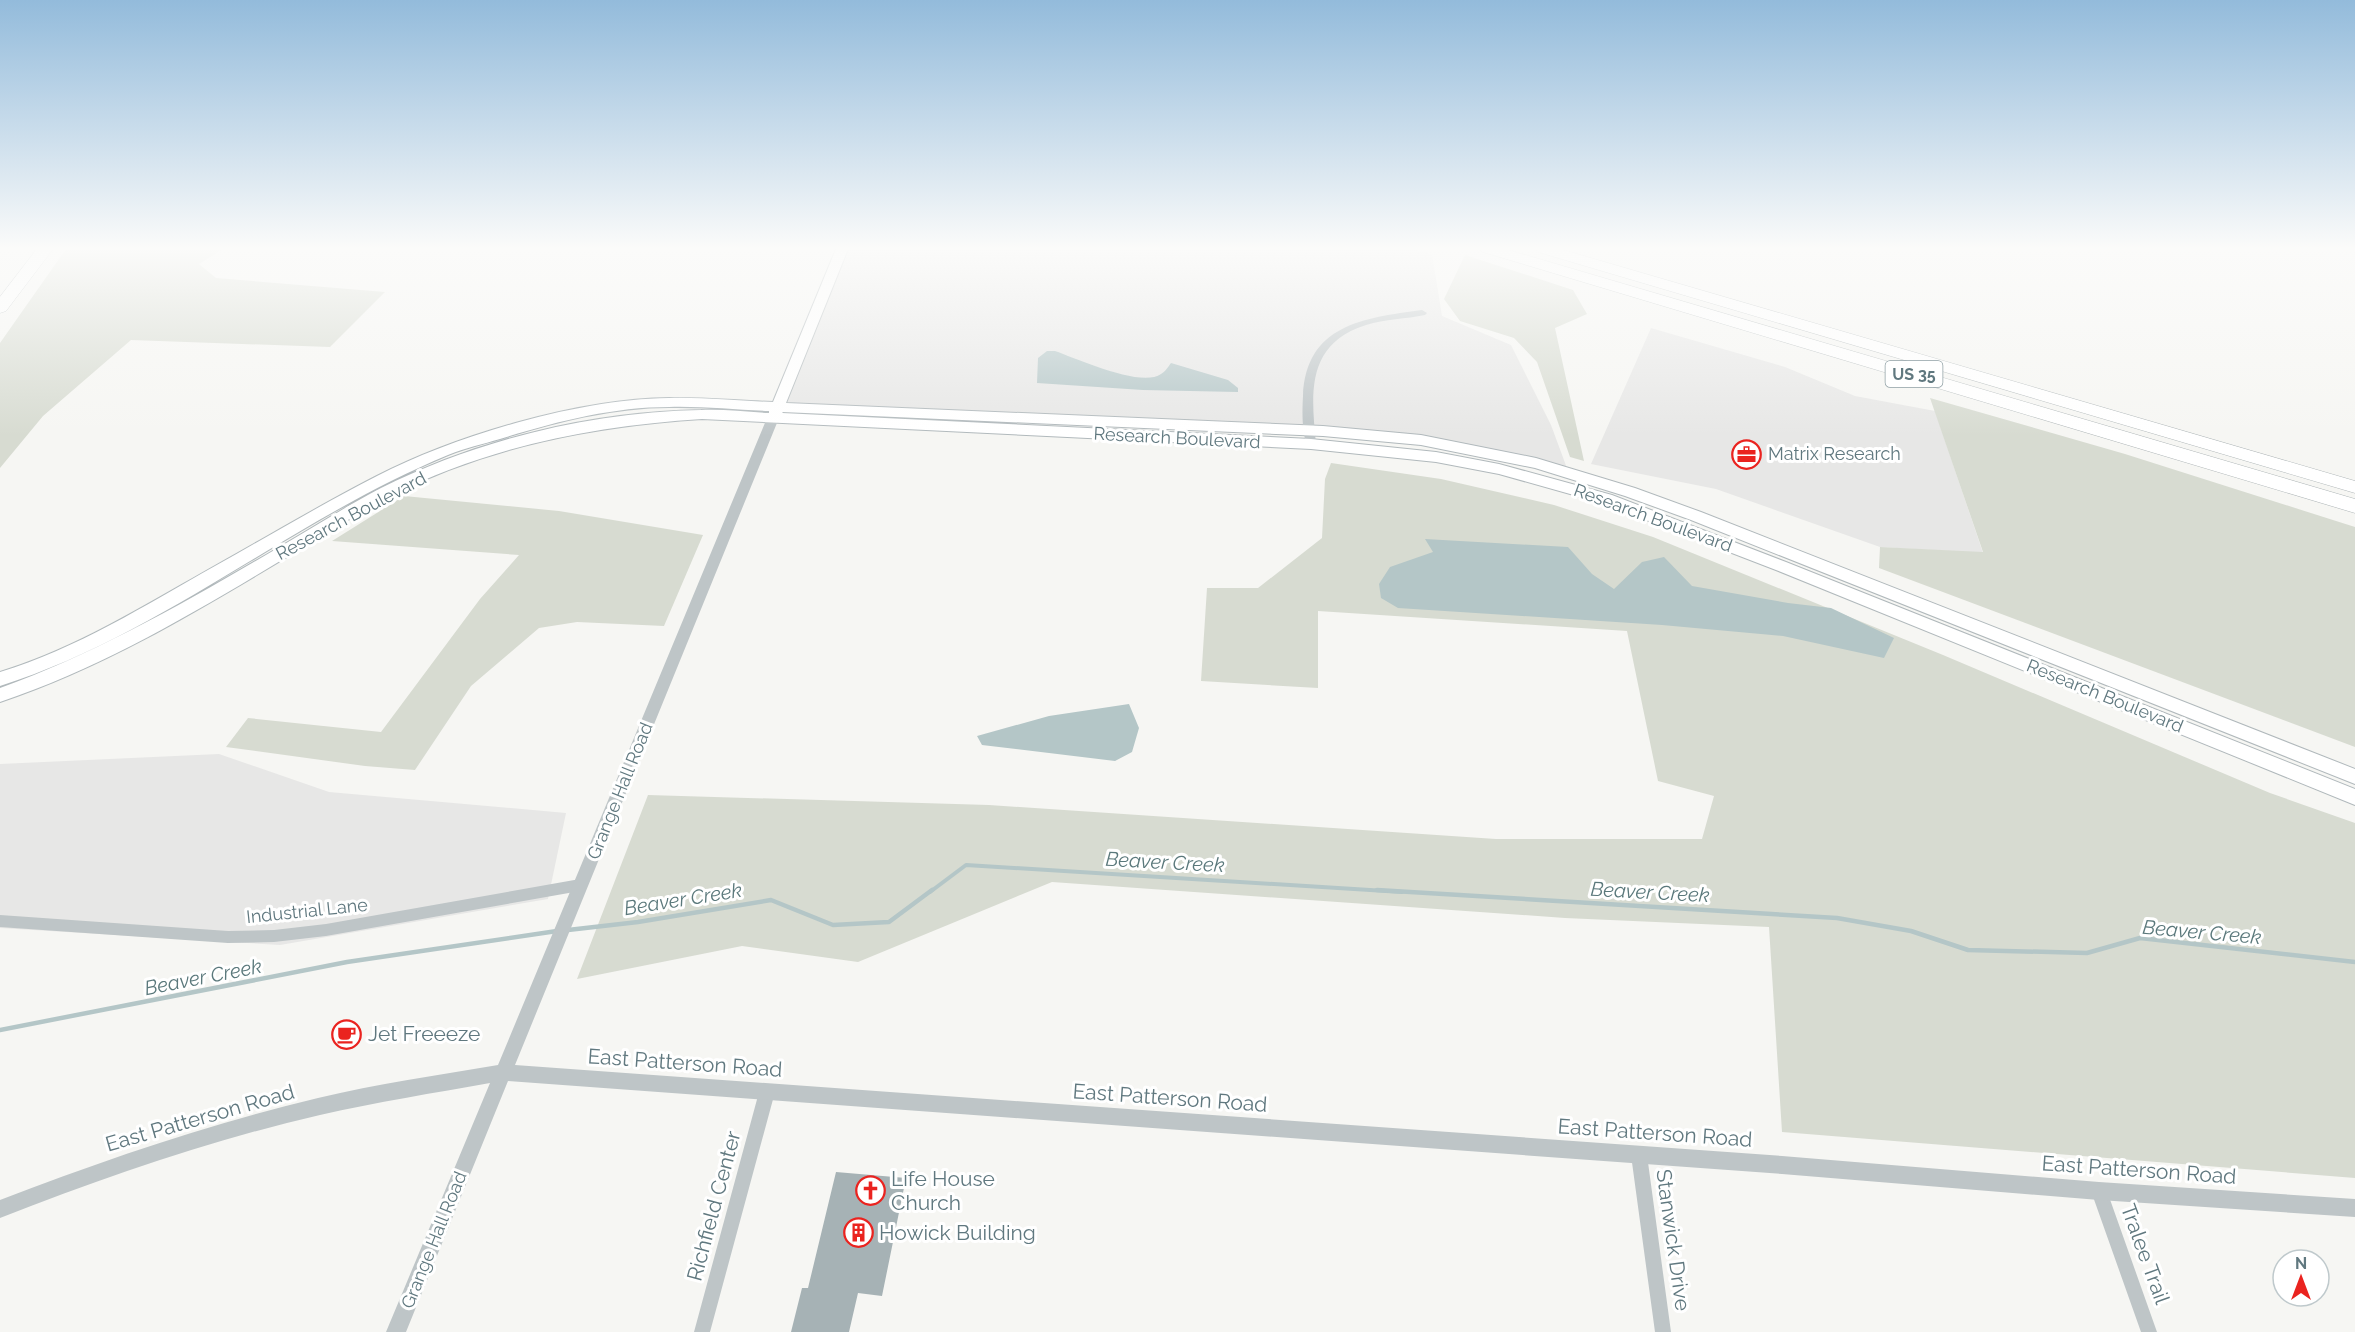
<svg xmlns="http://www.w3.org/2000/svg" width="2355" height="1332" font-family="Raleway,sans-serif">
  <rect width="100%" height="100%" fill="#f6f6f3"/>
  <path fill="#e7e7e6" d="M 842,249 L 1414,249 L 1432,254 L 1442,316 L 1511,345 L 1551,425 L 1568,471 L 1421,440 L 778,406 Z
    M 1651,328 L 1785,367 L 1855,396 L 1935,411 L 1983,553 L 1880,547 L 1716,489 L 1591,464 Z
    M 219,754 L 329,792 L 566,813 L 548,899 L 280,945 L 0,928 L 0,764 Z"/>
  <path fill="#d7dbd1" d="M 66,249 L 223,249 L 199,264 L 216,278 L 385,292 L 330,347 L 131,340 L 43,416 L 0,468 L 0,343 Z
    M 1465,255 L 1573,290 L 1587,314 L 1555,328 L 1584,461 L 1570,457 L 1537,362 L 1514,338 L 1460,321 L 1444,299 Z
    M 1930,398 L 2125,454 L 2355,527 L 2355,747 L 1879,568 L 1880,547 L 1983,552 Z
    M 1331,463 L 1441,479 L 1554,505 L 1653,537 L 1943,655 L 2270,793 L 2355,823 L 2355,1178 L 1782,1132 L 1769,927 L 1565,918 L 1052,882 L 858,962 L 742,946 L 577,979 L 648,795 L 989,805 L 1496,839 L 1702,839 L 1714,796 L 1658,781 L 1627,631 L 1318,611 L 1318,688 L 1201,681 L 1207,588 L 1258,588 L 1322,538 L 1325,479 Z
    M 404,496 L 559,511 L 703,535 L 664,626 L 577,622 L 539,628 L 471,686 L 415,770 L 365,766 L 226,747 L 248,718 L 381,732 L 480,599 L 519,555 L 332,541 Z"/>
  <path fill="#b4c6c7" d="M 1047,351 L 1055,351 C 1078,359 1141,388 1161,374 C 1165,372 1168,367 1171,363 L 1228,380 L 1238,388 L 1238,392 L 1143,390 L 1037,383 L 1038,358 Z
    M 1425,539 L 1568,547 L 1592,574 L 1614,589 L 1642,562 L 1664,557 L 1692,586 L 1788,603 L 1831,608 L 1894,638 L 1884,658 L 1783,636 L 1662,625 L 1398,608 L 1381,598 L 1379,584 L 1390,567 L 1433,552 Z
    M 1129,704 L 1139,728 L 1132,752 L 1115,761 L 982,745 L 977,736 L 1049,716 Z"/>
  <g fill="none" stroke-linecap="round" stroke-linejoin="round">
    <path stroke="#b4c6c7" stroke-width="4" d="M 930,892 L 966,865 L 1402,892"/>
    <path stroke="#b4c6c7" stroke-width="4.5" d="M 1377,890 L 1837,918 L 1911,931 L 1968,950 L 2087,953 L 2140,938 L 2355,962
      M 568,930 L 638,922 L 771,900 L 833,925 L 889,922 L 932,890
      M 0,1030 L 347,962 L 557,931"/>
  </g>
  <path fill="#a6b2b5" d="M 836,1172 L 906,1178 L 882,1296 L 858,1293 L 849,1332 L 791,1332 L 802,1288 L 808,1288 Z"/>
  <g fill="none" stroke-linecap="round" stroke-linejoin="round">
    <defs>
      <path id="secondary" d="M 836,249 L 848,249 L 786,403 L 1323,426 L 1421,435 L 1536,458 L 1635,488 L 1701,512 L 2355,769 L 2355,784 L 1691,520 L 1625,496 L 1535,468 L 1421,445 L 1323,436 L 783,412 L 782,413 L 1311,439 L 1436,452 L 1499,464 L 1612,495 L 1786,562 L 2355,789 L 2355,805 L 1776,570 L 1602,503 L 1499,474 L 1436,462 L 1311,449 L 702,419 C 594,426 489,446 392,495 C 361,511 332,530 302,548 C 205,606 108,666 0,702 L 0,688 C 100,652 191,599 283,545 C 316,526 348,505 381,488 C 479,439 592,412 701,410 C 723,409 746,412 769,413 L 769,411 C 736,410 703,406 669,407 C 612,407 555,422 500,439 C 483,444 465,448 448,455 C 293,519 161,635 0,686 L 0,672 C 76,649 146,605 215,566 C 269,536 322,504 377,476 C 457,435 579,399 669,398 C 703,397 738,401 773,402 Z"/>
      <path id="motorway" d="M 37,249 L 53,249 L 6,311 L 0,313 L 0,297 Z
        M 1480,249 L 1505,249 L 2355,499 L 2355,513 L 1483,252 Z
        M 1535,249 L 1560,249 L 2355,481 L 2355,493 L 1538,252 Z"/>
    </defs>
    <use href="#secondary" stroke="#b1b9bc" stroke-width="2"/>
    <use href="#motorway" stroke="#afb6b8" stroke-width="1"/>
    <path fill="#bec5c7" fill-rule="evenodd" d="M 1422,310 L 1427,313 L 1425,315 C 1406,319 1385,319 1366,325 C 1306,344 1311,393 1316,444 L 1315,446 L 1307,446 C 1302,432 1302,412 1303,396 C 1306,325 1363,318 1422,310 Z
      M 580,879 L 585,881 L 587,885 L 585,889 L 580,891 L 326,936 L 274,942 L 228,943 L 0,927 L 0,915 L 228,931 L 274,930 L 326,924 Z
      M 767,1085 L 772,1087 L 775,1092 L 710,1332 L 694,1332 L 759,1092 L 762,1087 Z
      M 1639,1147 L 1645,1149 L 1647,1155 L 1671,1332 L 1655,1332 L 1631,1155 L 1633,1149 Z
      M 2099,1183 L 2105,1185 L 2107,1191 L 2157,1332 L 2141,1332 L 2091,1191 L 2093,1185 Z"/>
    <path fill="#bec5c7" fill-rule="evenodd" d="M 773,414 L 779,418 L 515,1065 L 1782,1156 L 2099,1182 L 2355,1199 L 2355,1217 L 2099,1200 L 1782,1174 L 508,1081 L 406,1332 L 386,1332 L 490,1083 C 434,1093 377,1102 320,1115 C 211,1140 105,1177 0,1218 L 0,1200 C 104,1160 209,1124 318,1098 C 377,1084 438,1075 498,1065 L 767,418 Z"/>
    <use href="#secondary" fill="#fff" fill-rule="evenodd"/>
    <use href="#motorway" fill="#fff" fill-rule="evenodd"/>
  </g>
  <linearGradient id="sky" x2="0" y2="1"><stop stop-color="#93bbdb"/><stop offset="0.57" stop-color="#fbfbfa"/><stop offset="1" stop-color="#fbfbfa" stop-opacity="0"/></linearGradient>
  <rect width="2355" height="436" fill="url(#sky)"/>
  <defs>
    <symbol id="office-ring" viewBox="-11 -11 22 22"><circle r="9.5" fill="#fff" stroke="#ea231f" stroke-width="1.5"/><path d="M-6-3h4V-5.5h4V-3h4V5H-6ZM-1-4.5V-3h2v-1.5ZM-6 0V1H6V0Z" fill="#ea231f"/></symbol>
    <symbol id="cafe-ring" viewBox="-11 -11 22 22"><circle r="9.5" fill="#fff" stroke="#ea231f" stroke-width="1.5"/><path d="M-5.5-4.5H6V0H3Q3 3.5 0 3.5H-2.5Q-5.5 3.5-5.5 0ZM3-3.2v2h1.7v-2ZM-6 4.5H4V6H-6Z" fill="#ea231f"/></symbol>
    <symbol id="church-ring" viewBox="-11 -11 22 22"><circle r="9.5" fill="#fff" stroke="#ea231f" stroke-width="1.5"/><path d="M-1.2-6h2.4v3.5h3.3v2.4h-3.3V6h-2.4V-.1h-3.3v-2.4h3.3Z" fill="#ea231f"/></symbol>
    <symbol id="building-ring" viewBox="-11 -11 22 22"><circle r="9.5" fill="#fff" stroke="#ea231f" stroke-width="1.5"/><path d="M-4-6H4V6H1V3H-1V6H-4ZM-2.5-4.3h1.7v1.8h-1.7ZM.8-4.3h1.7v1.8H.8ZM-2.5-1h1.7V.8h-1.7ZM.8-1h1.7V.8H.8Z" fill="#ea231f"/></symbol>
  </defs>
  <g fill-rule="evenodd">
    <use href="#office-ring" x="1730" y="438" width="33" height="33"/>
    <use href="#cafe-ring" x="330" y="1018" width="33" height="33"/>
    <use href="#church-ring" x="854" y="1174" width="33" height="33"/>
    <use href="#building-ring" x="842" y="1216" width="33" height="33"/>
  </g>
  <g text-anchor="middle" stroke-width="6" stroke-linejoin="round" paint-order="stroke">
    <rect fill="#fff" stroke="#90a0a5" stroke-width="1.5" x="1885.5" y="361" width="57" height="26" rx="4.5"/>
    <g font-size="16" font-weight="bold" fill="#60787f">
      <text x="1914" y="380">US 35</text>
    </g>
    <g font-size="18" fill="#60787f" stroke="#fff">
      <text transform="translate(1177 438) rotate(3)" y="6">Research Boulevard</text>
      <text transform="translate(351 516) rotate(-28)" y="6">Research Boulevard</text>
      <text transform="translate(1653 518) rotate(20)" y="6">Research Boulevard</text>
      <text transform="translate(2105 696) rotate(22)" y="6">Research Boulevard</text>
      <text transform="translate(620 791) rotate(-68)" y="6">Grange Hall Road</text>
      <text transform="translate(307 911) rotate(-6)" y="6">Industrial Lane</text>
      <text transform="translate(434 1240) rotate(-68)" y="6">Grange Hall Road</text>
    </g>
    <g font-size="18" fill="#60787f" stroke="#fff" text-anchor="start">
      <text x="1768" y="460">Matrix Research</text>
    </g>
    <g font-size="20" font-style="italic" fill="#5a787b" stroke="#fff">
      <text transform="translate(1165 862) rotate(3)" y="7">Beaver Creek</text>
      <text transform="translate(1650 892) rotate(3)" y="7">Beaver Creek</text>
      <text transform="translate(683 899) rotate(-9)" y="7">Beaver Creek</text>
      <text transform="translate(2202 932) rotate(5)" y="7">Beaver Creek</text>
      <text transform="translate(203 977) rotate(-11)" y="7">Beaver Creek</text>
    </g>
    <g font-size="21" fill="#60787f" stroke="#fff" text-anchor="start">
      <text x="368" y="1041">Jet Freeeze</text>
      <text x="891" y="1186">Life House<tspan x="891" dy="24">Church</tspan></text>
      <text x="879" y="1240">Howick Building</text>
    </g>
    <g font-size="21" fill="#60787f" stroke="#fff">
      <text transform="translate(685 1063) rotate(4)" y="7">East Patterson Road</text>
      <text transform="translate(1170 1098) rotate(4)" y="7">East Patterson Road</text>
      <text transform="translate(200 1118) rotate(-16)" y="7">East Patterson Road</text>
      <text transform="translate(1655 1133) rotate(4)" y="7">East Patterson Road</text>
      <text transform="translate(2139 1170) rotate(4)" y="7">East Patterson Road</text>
      <text transform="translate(714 1206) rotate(-75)" y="7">Richfield Center</text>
      <text transform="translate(1673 1240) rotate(82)" y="7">Stanwick Drive</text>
      <text transform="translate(2145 1254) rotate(70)" y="7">Tralee Trail</text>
    </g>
  </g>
  <g transform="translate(2301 1278)"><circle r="28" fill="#ffffff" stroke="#bfc9cc" stroke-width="1.5"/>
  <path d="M0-4.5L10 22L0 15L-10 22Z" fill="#ea231f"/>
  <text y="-9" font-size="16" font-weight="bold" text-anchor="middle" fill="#60787f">N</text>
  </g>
</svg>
